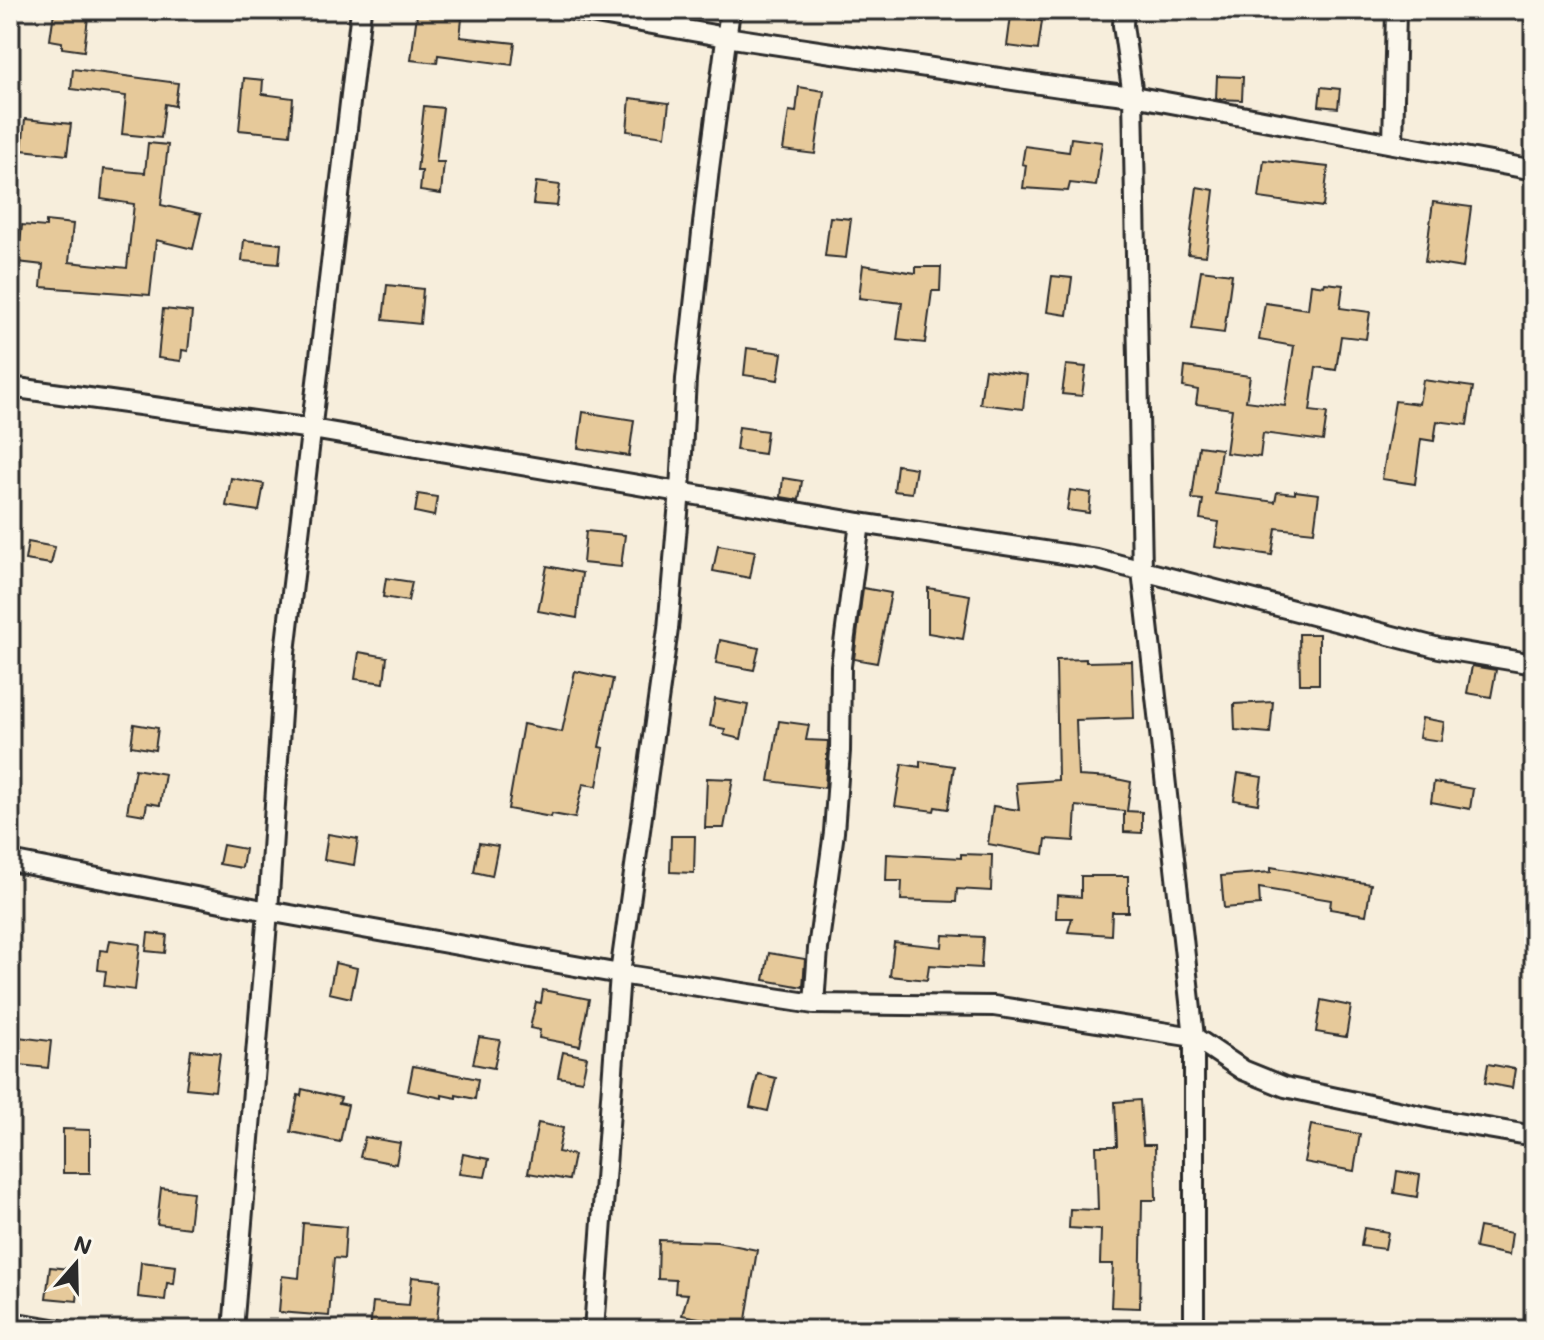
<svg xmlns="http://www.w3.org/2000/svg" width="1544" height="1340" font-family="Mali,sans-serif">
  <rect width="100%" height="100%" fill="#f7eedc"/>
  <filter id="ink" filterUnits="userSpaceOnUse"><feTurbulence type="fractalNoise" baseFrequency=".0125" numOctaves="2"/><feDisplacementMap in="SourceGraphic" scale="16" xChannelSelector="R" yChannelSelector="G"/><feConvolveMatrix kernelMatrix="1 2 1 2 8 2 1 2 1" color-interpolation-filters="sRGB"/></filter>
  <g filter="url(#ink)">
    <path fill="#e6c99a" stroke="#2b2b2b" stroke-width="2" d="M 54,12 L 88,17 L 84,51 L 62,48 L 62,42 L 50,40 Z
      M 417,14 L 462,19 L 460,37 L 515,43 L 512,65 L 438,55 L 437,63 L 411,60 Z
      M 1011,16 L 1042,21 L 1038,50 L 1007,46 Z
      M 73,69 L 178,83 L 175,106 L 165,104 L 161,138 L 122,134 L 126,96 L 71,89 Z
      M 1217,76 L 1243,77 L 1242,100 L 1216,99 Z
      M 244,78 L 263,80 L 262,94 L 293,98 L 290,135 L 239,130 Z
      M 799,87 L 824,91 L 815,154 L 783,150 L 789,111 L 796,112 Z
      M 1321,87 L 1340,89 L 1338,108 L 1319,106 Z
      M 630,98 L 669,103 L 665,136 L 627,131 Z
      M 424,106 L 443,108 L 436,162 L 444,162 L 441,194 L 420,191 L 422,171 L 417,171 Z
      M 25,119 L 71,124 L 67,155 L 22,150 Z
      M 1071,138 L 1102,142 L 1096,186 L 1070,183 L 1068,191 L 1023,188 L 1026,165 L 1022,164 L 1025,146 L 1069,152 Z
      M 148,143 L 168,145 L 161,205 L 201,214 L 193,249 L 156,240 L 150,295 L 41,287 L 43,265 L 18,262 L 22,225 L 46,227 L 46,221 L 73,224 L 69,262 L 127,268 L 134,204 L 101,199 L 104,169 L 145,173 Z
      M 1264,160 L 1328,167 L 1323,207 L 1259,198 Z
      M 536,182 L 560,185 L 557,206 L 533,204 Z
      M 1197,187 L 1214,190 L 1206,256 L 1188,254 Z
      M 1433,202 L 1471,207 L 1463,268 L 1425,262 Z
      M 830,217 L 851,219 L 846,258 L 825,256 Z
      M 244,240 L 281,244 L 279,264 L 242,261 Z
      M 863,265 L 916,273 L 916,267 L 941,267 L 940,291 L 932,291 L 925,343 L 897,340 L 902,303 L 859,298 Z
      M 1201,270 L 1232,274 L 1224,333 L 1192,329 Z
      M 1052,276 L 1072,278 L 1067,315 L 1047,312 Z
      M 1325,283 L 1343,285 L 1340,308 L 1370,312 L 1366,339 L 1341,336 L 1336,370 L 1316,367 L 1310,411 L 1327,413 L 1323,441 L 1263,433 L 1260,457 L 1226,453 L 1232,409 L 1196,404 L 1198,390 L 1183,387 L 1185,367 L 1250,376 L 1246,401 L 1285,406 L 1294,346 L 1259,340 L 1265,303 L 1308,309 L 1311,284 L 1324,286 Z
      M 387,285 L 423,289 L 420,324 L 383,320 Z
      M 163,309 L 192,312 L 188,351 L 182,350 L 181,361 L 158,358 Z
      M 747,348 L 782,353 L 778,380 L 744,375 Z
      M 1066,365 L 1086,367 L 1082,396 L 1062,394 Z
      M 985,369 L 1027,375 L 1023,409 L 980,404 Z
      M 1423,380 L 1473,387 L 1467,425 L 1437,421 L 1434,441 L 1421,439 L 1415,484 L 1382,479 L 1395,401 L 1419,404 Z
      M 583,412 L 634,420 L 629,456 L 578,448 Z
      M 739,427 L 767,431 L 764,454 L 736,450 Z
      M 1199,446 L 1221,449 L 1215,494 L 1275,502 L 1277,492 L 1295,494 L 1295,491 L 1319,494 L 1314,532 L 1276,528 L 1272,555 L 1215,547 L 1219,522 L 1200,519 L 1203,500 L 1192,499 Z
      M 897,465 L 916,468 L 912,493 L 894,491 Z
      M 231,478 L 264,484 L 259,511 L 226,506 Z
      M 783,478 L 802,481 L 799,500 L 781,497 Z
      M 1070,490 L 1091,493 L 1089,513 L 1067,510 Z
      M 418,494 L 437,497 L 434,516 L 415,512 Z
      M 586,531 L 625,535 L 621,567 L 583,563 Z
      M 28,542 L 55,547 L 51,564 L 25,560 Z
      M 718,545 L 755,551 L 750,578 L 713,571 Z
      M 547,566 L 582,573 L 577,618 L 538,611 Z
      M 386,578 L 412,582 L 408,601 L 383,597 Z
      M 863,588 L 891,593 L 877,663 L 854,659 Z
      M 928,588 L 970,595 L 963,639 L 928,633 Z
      M 1299,634 L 1319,634 L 1319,684 L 1300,684 Z
      M 720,640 L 759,648 L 754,670 L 716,663 Z
      M 359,652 L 387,657 L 384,683 L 355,679 Z
      M 1086,659 L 1086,662 L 1132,661 L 1134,718 L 1076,720 L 1078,776 L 1112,778 L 1131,782 L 1127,811 L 1142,812 L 1142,833 L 1124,832 L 1124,811 L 1076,806 L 1074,841 L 1046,839 L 1044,854 L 988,844 L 993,806 L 1019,810 L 1016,783 L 1058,780 L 1056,660 Z
      M 1472,666 L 1496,670 L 1491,697 L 1467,693 Z
      M 575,671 L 613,679 L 599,747 L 604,748 L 597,786 L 583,784 L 575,818 L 552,814 L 551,817 L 508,809 L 523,724 L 562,732 Z
      M 715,699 L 748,705 L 741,739 L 724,735 L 725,729 L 710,726 Z
      M 1273,702 L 1270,733 L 1235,730 L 1234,704 Z
      M 1422,718 L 1444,722 L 1441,741 L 1419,738 Z
      M 779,721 L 809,725 L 806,740 L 828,741 L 825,788 L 769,781 Z
      M 134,724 L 158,728 L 155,750 L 131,746 Z
      M 920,761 L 954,766 L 948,809 L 935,807 L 934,811 L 895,806 L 902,764 L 920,767 Z
      M 135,769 L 165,774 L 160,805 L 147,803 L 145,815 L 127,812 Z
      M 1238,773 L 1262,777 L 1258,804 L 1234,800 Z
      M 707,778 L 733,779 L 724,828 L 705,828 Z
      M 1434,782 L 1473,789 L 1470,809 L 1431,802 Z
      M 328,834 L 358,839 L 354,865 L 324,860 Z
      M 671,836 L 695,836 L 694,873 L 670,872 Z
      M 479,843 L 498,846 L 492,876 L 474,872 Z
      M 223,845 L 245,849 L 242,868 L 219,864 Z
      M 887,854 L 961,858 L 961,854 L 992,855 L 991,891 L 957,889 L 956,902 L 901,900 L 902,881 L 886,881 Z
      M 1271,867 L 1371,884 L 1366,915 L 1330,909 L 1331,900 L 1259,888 L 1260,905 L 1224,908 L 1221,876 L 1271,872 Z
      M 1081,876 L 1128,876 L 1128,912 L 1112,912 L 1111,935 L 1068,932 L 1072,918 L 1056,918 L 1057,895 L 1081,897 Z
      M 148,933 L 167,935 L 165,953 L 146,951 Z
      M 943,935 L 983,937 L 981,968 L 929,965 L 927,980 L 890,976 L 894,942 L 942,947 Z
      M 110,940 L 140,944 L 135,990 L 104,986 L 106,971 L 98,970 L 100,950 L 108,951 Z
      M 769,953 L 805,959 L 803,987 L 764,980 Z
      M 335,963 L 357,968 L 351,998 L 329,993 Z
      M 543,990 L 589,999 L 580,1046 L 539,1038 L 540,1030 L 530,1028 L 536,1002 L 541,1003 Z
      M 1321,1000 L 1351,1006 L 1346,1037 L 1316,1032 Z
      M 10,1036 L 51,1041 L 48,1068 L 10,1064 Z
      M 479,1037 L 500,1040 L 494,1068 L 473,1064 Z
      M 191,1050 L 220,1053 L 215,1091 L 186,1088 Z
      M 563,1052 L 587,1057 L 582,1081 L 558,1077 Z
      M 1488,1064 L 1515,1069 L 1512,1088 L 1485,1083 Z
      M 413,1066 L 478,1079 L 475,1099 L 456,1095 L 456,1098 L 442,1095 L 442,1098 L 408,1091 Z
      M 758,1074 L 776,1078 L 768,1111 L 750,1107 Z
      M 302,1089 L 341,1098 L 339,1103 L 348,1105 L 340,1142 L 291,1132 L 298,1095 L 301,1096 Z
      M 1140,1100 L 1143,1145 L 1155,1145 L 1156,1200 L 1142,1200 L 1140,1308 L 1111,1307 L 1113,1264 L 1100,1264 L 1101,1230 L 1069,1228 L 1070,1209 L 1098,1210 L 1096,1146 L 1117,1146 L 1115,1102 Z
      M 538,1123 L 563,1128 L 558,1152 L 574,1155 L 569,1180 L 528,1173 Z
      M 1311,1125 L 1360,1134 L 1354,1171 L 1304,1162 Z
      M 63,1129 L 90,1130 L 90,1173 L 63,1173 Z
      M 365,1137 L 400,1143 L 396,1164 L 360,1157 Z
      M 463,1154 L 489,1159 L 485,1177 L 459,1174 Z
      M 1397,1171 L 1420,1175 L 1417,1197 L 1394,1193 Z
      M 161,1188 L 193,1192 L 189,1228 L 157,1224 Z
      M 303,1223 L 346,1227 L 344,1259 L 334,1258 L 329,1316 L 279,1312 L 282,1276 L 299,1278 Z
      M 1479,1227 L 1512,1233 L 1509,1255 L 1475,1248 Z
      M 1364,1228 L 1388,1232 L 1385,1249 L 1361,1246 Z
      M 659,1240 L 717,1242 L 757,1250 L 745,1326 L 682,1315 L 688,1294 L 675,1293 L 676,1280 L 658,1279 Z
      M 141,1262 L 176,1266 L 174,1284 L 167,1283 L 165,1300 L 138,1297 Z
      M 50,1267 L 69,1269 L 68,1281 L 79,1282 L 77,1301 L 46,1298 Z
      M 412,1277 L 441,1280 L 436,1330 L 370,1330 L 373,1302 L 409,1305 Z"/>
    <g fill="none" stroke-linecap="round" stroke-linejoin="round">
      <defs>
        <path id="minor" d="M 573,10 L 726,37 L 1060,87 L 1133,96 L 1534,170
          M 1124,10 L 1123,25 L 1133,96 L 1142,571 L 1194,1037 L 1194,1330
          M 1393,144 L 1396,10
          M 10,387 L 312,429 L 860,523 L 1097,559 L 1439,648 L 1534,664
          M 10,861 L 268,911 L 620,974 L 814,1004 L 994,1006 L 1194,1037 L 1243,1070 L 1285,1087 L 1440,1120 L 1534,1136
          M 814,1004 L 818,949 L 834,832 L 840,751 L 841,666 L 860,523
          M 10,1322 L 60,1330
          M 233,1330 L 268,911 L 285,652 L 361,10
          M 594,1330 L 620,974 L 668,629 L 680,490 L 686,379 L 709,169 L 730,10"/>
      </defs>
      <use href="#minor" stroke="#2b2b2b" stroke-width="24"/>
      <use href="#minor" stroke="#fbf7ec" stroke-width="18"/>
    </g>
  </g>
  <rect width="1544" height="1340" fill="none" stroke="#fbf7ec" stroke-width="40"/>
  <rect x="20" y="20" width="1504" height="1300" fill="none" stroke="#2b2b2b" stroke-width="3" filter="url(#ink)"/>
  <g transform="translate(76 1264) rotate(20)" stroke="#fbf7ec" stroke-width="6" paint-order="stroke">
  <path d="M0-6L14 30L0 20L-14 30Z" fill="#2b2b2b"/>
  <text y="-12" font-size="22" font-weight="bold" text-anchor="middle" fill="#2b2b2b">N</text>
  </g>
</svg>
